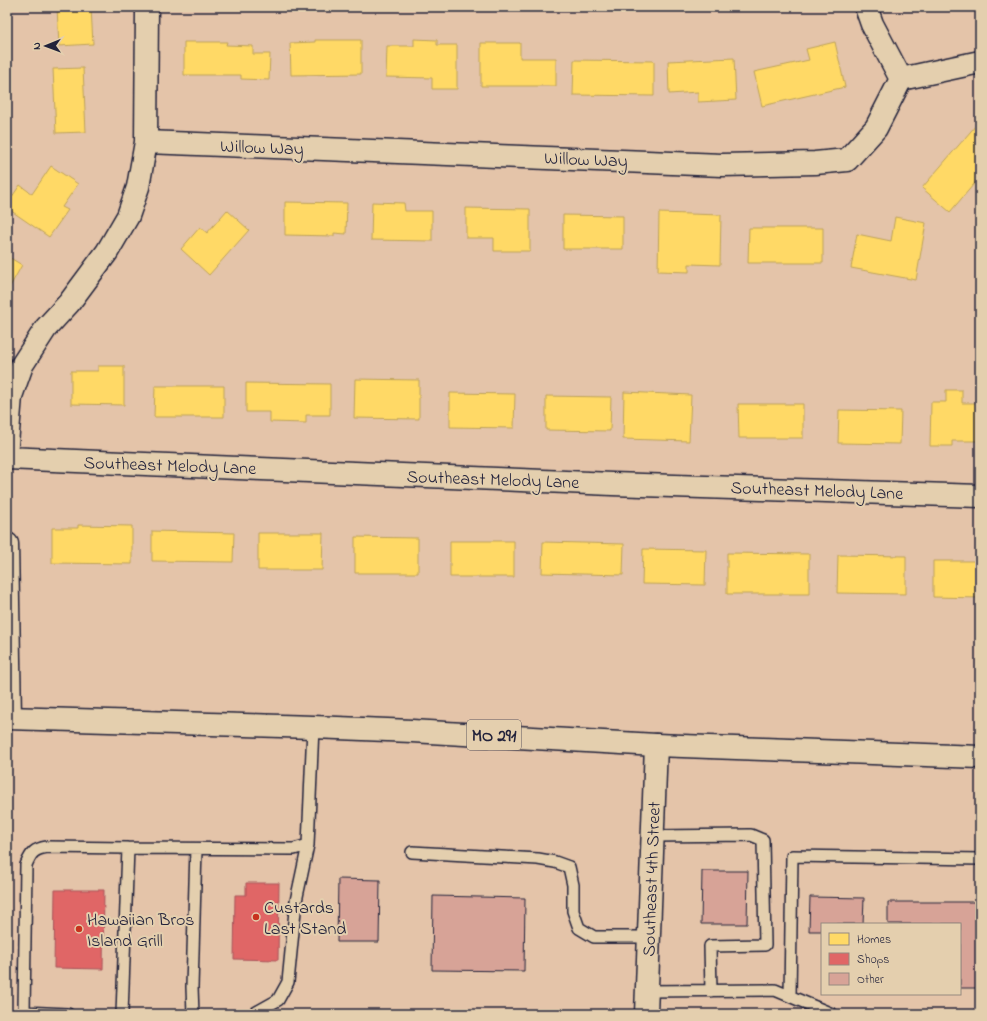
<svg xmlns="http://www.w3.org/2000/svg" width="987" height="1021" font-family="'Indie Flower',sans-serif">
  <rect width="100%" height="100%" fill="#e4c4a9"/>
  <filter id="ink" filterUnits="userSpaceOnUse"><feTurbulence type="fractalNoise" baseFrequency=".025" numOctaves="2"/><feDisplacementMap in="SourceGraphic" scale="8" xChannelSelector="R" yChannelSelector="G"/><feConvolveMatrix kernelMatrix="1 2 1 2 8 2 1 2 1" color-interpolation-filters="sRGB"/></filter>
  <g filter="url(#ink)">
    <path fill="#ffd966" stroke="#bda259" d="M 57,7 L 91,7 L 93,44 L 59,46 Z
      M 414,39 L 437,40 L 437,45 L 457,45 L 457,89 L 432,89 L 432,78 L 386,77 L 387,46 L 414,46 Z
      M 315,40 L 361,40 L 361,74 L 291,75 L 290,43 L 315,42 Z
      M 184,42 L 227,42 L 226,45 L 253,46 L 253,54 L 270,54 L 269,80 L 241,79 L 241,75 L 184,75 Z
      M 835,42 L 845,87 L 762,106 L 754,72 L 809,60 L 806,49 Z
      M 481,43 L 520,43 L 520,58 L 556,58 L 556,86 L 481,86 Z
      M 734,58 L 736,100 L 698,102 L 698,92 L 669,94 L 668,61 Z
      M 574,60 L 654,61 L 654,96 L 573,95 Z
      M 83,68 L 86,132 L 56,133 L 53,69 Z
      M 977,124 L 980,127 L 980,177 L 950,212 L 922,188 Z
      M 51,166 L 78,184 L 62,207 L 68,210 L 49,237 L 7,208 L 7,204 L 20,185 L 32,194 Z
      M 285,202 L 347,203 L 346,234 L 334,233 L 334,236 L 285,235 Z
      M 372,202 L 404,203 L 405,211 L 432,211 L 432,241 L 371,240 Z
      M 466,208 L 530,209 L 530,251 L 494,251 L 494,238 L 466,238 Z
      M 227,210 L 249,230 L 209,275 L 181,249 L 200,227 L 207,233 Z
      M 659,213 L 721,215 L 720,265 L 689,264 L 689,272 L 658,271 Z
      M 563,215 L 623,216 L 623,249 L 563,249 Z
      M 895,217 L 926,223 L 916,280 L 851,268 L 857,234 L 891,241 Z
      M 749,228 L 823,228 L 823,263 L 748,263 Z
      M 7,256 L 22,265 L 7,292 Z
      M 98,366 L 124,366 L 124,405 L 71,404 L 71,371 L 98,371 Z
      M 355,379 L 419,380 L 419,419 L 354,418 Z
      M 246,383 L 330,384 L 330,415 L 306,415 L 306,423 L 270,422 L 270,412 L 246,412 Z
      M 155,386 L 224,386 L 224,417 L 154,417 Z
      M 946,390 L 962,390 L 962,403 L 980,403 L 980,441 L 952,441 L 952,446 L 930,446 L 931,402 L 946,402 Z
      M 624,392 L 691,395 L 689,441 L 623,439 Z
      M 450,393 L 515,394 L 514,428 L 450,427 Z
      M 546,396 L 611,397 L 610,431 L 546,430 Z
      M 738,404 L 803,404 L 803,438 L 739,438 Z
      M 839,410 L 901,411 L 900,444 L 838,443 Z
      M 78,525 L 132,526 L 132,564 L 52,563 L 52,528 L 78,528 Z
      M 152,531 L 234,533 L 233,562 L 152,561 Z
      M 258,533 L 323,533 L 322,570 L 258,570 Z
      M 355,537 L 418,538 L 418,573 L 355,573 Z
      M 450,541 L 514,541 L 514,577 L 450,577 Z
      M 543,542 L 624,544 L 623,575 L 542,573 Z
      M 643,549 L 706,550 L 705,585 L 642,584 Z
      M 727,553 L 809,554 L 809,594 L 727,594 Z
      M 838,555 L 906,556 L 906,594 L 837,593 Z
      M 933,561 L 980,561 L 980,598 L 933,597 Z"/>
    <path fill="#e06666" stroke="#a75259" d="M 246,883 L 279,883 L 278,960 L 234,959 L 235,895 L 246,895 Z
      M 55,890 L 104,890 L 103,969 L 54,968 Z"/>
    <path fill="#d7a397" stroke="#22223b" d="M 702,871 L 748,871 L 747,924 L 701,924 Z
      M 338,879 L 380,880 L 379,942 L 337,942 Z
      M 433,896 L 525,898 L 524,971 L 432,970 Z
      M 810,897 L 864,898 L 863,924 L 822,924 L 822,931 L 809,931 Z
      M 888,902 L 980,902 L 980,988 L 960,988 L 960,924 L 888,924 Z"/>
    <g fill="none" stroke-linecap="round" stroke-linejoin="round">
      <defs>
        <path id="service" d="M 653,836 L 751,835 L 763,840 L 765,945 L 710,946 L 711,991
          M 128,848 L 294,849 L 308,845 L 313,727
          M 412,852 L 538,859 L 555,862 L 569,867 L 573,885 L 573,911 L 579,928 L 594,937 L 649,937
          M 647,991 L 775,990 L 832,1014
          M 790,996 L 792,856 L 980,859
          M 24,1012 L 26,865 C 31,853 34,849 47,847 L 128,848 L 122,1014
          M 22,1014 L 24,1012 L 68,1014
          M 193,1014 L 192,987 L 196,849
          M 253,1014 L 278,1000 L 288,982 L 296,901 L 308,845"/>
        <path id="minor" d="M 866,7 L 872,24 L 901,79
          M 146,142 L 722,165 L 815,163 L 847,160 L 876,128 L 901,79 L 980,62
          M 7,444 L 11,396 L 22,365 L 46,328 L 69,303 L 107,252 L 128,216 L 138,187 L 146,142 L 147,7
          M 7,458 L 612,484 L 980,496
          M 7,544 L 10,718
          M 646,1014 L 656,745"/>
        <path id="primary" d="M 7,718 L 313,727 L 412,731 L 656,745 L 980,757"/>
      </defs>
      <use href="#service" stroke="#22223b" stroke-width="14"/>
      <use href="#minor" stroke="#22223b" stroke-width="25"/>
      <use href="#primary" stroke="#22223b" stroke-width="25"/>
      <use href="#service" stroke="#e4cfae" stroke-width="11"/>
      <use href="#minor" stroke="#e4cfae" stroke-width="22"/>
      <use href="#primary" stroke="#e4cfae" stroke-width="22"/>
    </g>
  </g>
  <g fill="#c8321e" stroke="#e4cfae" stroke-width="1.5">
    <circle cx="256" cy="917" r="4"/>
    <circle cx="79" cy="929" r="4"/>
  </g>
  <g text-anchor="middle" stroke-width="4" stroke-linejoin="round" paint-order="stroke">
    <rect fill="#e4cfae" stroke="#5c565e" stroke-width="1" x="467" y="720" width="54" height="30" rx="3"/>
    <g font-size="17" font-weight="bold" fill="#22223b">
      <text x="494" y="741">MO 291</text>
    </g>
    <g font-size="18" fill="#22223b" stroke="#e4cfae">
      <text transform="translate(262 147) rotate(2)" y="6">Willow Way</text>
      <text transform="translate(586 159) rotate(2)" y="6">Willow Way</text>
      <text transform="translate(170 465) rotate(2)" y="6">Southeast Melody Lane</text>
      <text transform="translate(493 479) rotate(2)" y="6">Southeast Melody Lane</text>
      <text transform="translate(817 490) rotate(2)" y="6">Southeast Melody Lane</text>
      <text transform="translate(651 879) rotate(-88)" y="6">Southeast 4th Street</text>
    </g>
    <g font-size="18" fill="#22223b" stroke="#e4cfae" text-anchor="start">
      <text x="264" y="913">Custards<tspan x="264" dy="21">Last Stand</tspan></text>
      <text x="87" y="925">Hawaiian Bros<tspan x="87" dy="21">Island Grill</tspan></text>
    </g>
  </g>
  <rect width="987" height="1021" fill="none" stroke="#e4cfae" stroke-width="24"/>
  <rect x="12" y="12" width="963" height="997" fill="none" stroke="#22223b" stroke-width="1.5" filter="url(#ink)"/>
  <rect x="821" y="923" width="140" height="72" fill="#e4cfae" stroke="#968a80"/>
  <rect x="829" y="933" width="20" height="12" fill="#ffd966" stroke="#968a80"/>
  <text x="857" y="943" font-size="12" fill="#22223b">Homes</text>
  <rect x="829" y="953" width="20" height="12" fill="#e06666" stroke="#968a80"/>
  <text x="857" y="963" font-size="12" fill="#22223b">Shops</text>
  <rect x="829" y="973" width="20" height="12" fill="#d7a397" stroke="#968a80"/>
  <text x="857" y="983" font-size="12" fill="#22223b">Other</text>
  <g transform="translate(46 46) rotate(269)" stroke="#e4cfae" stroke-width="3" paint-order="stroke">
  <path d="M0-3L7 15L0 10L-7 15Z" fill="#22223b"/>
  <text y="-6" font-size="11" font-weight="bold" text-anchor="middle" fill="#22223b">N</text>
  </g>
</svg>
